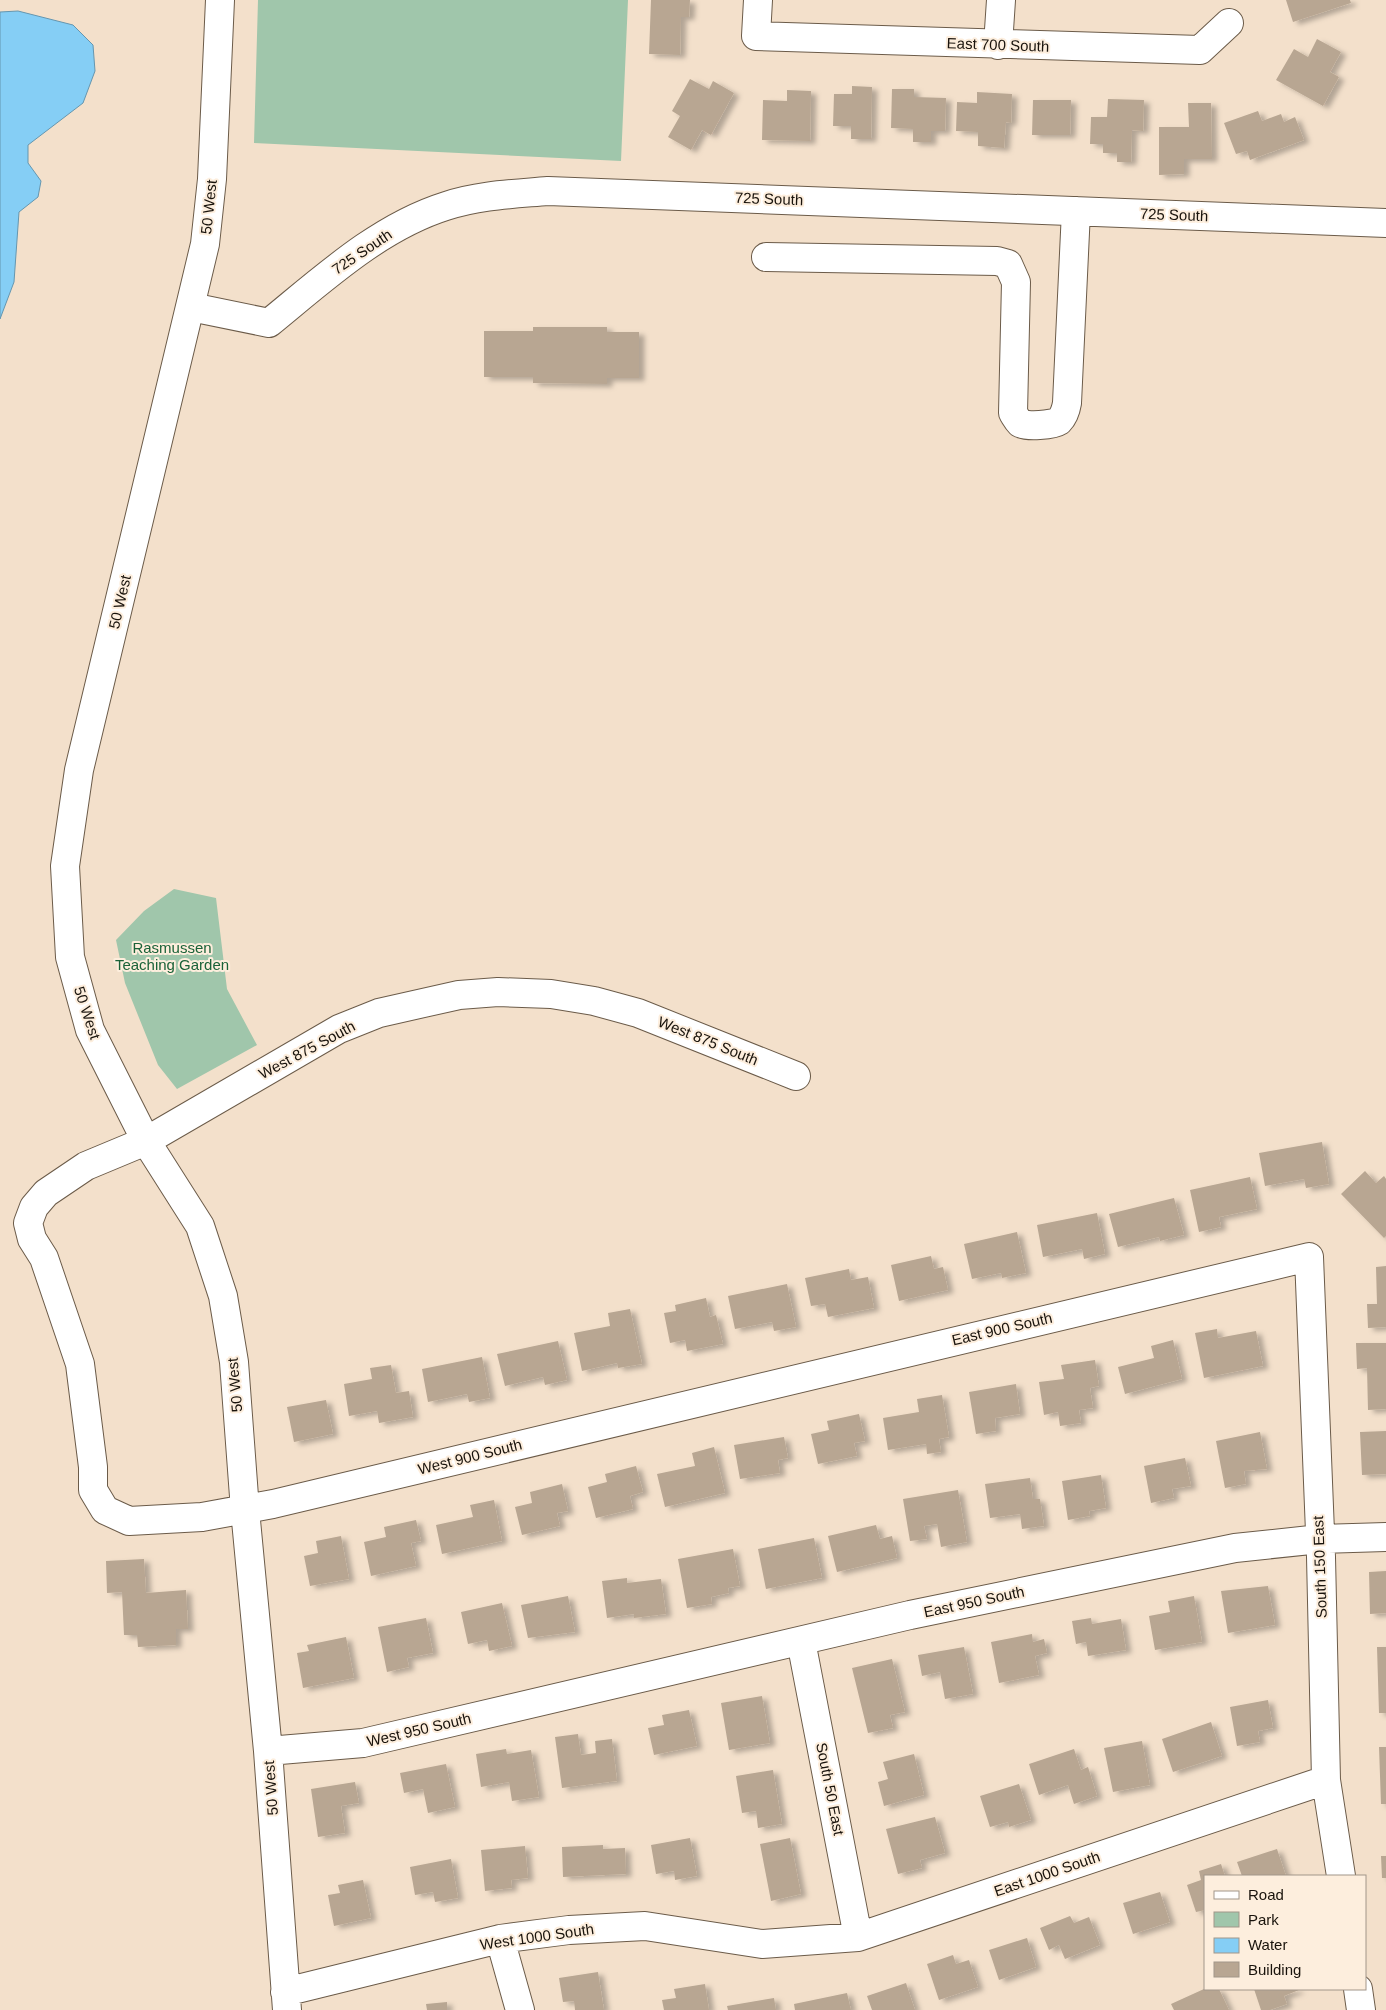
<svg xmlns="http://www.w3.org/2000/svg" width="1386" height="2010" font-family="Helvetica,sans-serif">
  <defs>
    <filter id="shadow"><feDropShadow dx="5.5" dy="3" stdDeviation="2.5" flood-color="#0004"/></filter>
  </defs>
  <rect width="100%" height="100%" fill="#f3e0cb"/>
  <path fill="#a0c6ab" d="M 258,0 L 628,0 L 621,161 L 254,143 Z
    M 174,889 L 216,898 L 227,989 L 257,1045 L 177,1089 L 158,1065 L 125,983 L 116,940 L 144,911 Z"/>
  <path fill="#85cef5" stroke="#6596af" d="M 18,11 L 73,25 L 93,45 L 95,71 L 83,103 L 28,145 L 28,163 L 41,181 L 38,197 L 19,212 L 14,282 L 0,319 L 0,12 Z"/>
  <path fill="#b8a692" filter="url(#shadow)" d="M 651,0 L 690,0 L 689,17 L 681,17 L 680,55 L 649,54 Z
    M 1286,0 L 1350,0 L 1351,3 L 1293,22 Z
    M 1317,39 L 1341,52 L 1330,72 L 1339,77 L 1323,106 L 1276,80 L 1294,49 L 1308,57 Z
    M 690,79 L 709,89 L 713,81 L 734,93 L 711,135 L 702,130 L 691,150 L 668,137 L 680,116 L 672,111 Z
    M 852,86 L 872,87 L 871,139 L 851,139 L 851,126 L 833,126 L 834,94 L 852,94 Z
    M 892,89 L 914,89 L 914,97 L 946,98 L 945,131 L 931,131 L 931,142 L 913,142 L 913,129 L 891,128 Z
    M 787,90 L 811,91 L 810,141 L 762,140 L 763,100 L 787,101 Z
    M 977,92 L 1012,94 L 1011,123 L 1006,122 L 1004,148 L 978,146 L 978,132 L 956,131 L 957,102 L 977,103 Z
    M 1108,99 L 1144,100 L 1143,131 L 1132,130 L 1131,162 L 1117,162 L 1117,153 L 1103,153 L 1103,144 L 1090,144 L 1091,117 L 1107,117 Z
    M 1033,100 L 1071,100 L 1070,135 L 1032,135 Z
    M 1188,103 L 1211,103 L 1212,159 L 1184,159 L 1184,174 L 1159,175 L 1159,127 L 1189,127 Z
    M 1258,111 L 1262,121 L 1281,114 L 1284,122 L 1295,117 L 1304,140 L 1250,160 L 1247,151 L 1236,154 L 1224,123 Z
    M 533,327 L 607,327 L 607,332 L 639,332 L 639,378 L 607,378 L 607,384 L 533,383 L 533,377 L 484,377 L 484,331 L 533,331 Z
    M 1322,1142 L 1329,1184 L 1306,1188 L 1304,1179 L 1265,1186 L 1259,1153 Z
    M 1365,1171 L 1376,1183 L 1384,1176 L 1386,1179 L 1386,1236 L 1384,1238 L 1341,1194 Z
    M 1250,1177 L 1257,1209 L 1219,1217 L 1221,1227 L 1199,1232 L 1190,1190 Z
    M 1174,1198 L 1184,1235 L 1160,1241 L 1159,1237 L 1118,1247 L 1109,1214 Z
    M 1097,1213 L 1105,1254 L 1084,1259 L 1082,1249 L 1043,1257 L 1037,1225 Z
    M 1017,1232 L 1026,1273 L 1002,1278 L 1001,1273 L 972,1279 L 964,1244 Z
    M 931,1256 L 934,1269 L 943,1267 L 948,1290 L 899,1301 L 891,1265 Z
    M 1386,1266 L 1386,1327 L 1368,1328 L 1367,1304 L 1377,1304 L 1376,1267 Z
    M 849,1269 L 851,1280 L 868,1277 L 874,1308 L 828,1317 L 825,1304 L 811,1306 L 805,1278 Z
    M 787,1284 L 796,1327 L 774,1331 L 772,1322 L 735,1329 L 728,1296 Z
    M 706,1298 L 710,1317 L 716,1315 L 723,1344 L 687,1351 L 685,1340 L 670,1343 L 664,1313 L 676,1311 L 675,1305 Z
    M 630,1309 L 642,1364 L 618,1368 L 617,1363 L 582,1371 L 574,1333 L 610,1326 L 608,1313 Z
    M 1217,1329 L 1218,1338 L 1256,1331 L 1263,1366 L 1204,1378 L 1195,1333 Z
    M 1173,1340 L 1182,1379 L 1125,1394 L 1118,1367 L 1154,1358 L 1151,1346 Z
    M 558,1341 L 567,1380 L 545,1385 L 543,1377 L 505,1386 L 497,1354 Z
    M 1356,1343 L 1386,1343 L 1386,1409 L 1368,1410 L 1367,1368 L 1357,1369 Z
    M 482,1357 L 490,1398 L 469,1402 L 467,1394 L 428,1402 L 422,1369 Z
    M 1095,1360 L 1099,1386 L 1090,1388 L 1093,1408 L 1079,1410 L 1081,1423 L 1060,1426 L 1058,1412 L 1044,1415 L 1039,1382 L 1064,1379 L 1061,1365 Z
    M 391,1365 L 396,1393 L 409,1391 L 413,1417 L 379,1423 L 377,1411 L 349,1416 L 344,1384 L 372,1379 L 370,1368 Z
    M 1016,1384 L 1020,1414 L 995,1418 L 996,1431 L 976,1434 L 969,1392 Z
    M 942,1395 L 949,1437 L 939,1439 L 941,1452 L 927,1454 L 926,1444 L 888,1450 L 883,1418 L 919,1412 L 917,1399 Z
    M 326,1400 L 333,1434 L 294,1442 L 287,1407 Z
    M 859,1414 L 865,1441 L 854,1443 L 857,1456 L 818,1464 L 811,1434 L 829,1430 L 827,1421 Z
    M 1386,1431 L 1386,1474 L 1362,1475 L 1360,1432 Z
    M 1260,1432 L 1267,1469 L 1244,1471 L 1246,1484 L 1225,1488 L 1216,1441 Z
    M 784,1437 L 788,1458 L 778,1460 L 780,1473 L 740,1479 L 734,1445 Z
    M 714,1447 L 725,1493 L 665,1507 L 657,1474 L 695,1466 L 692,1453 Z
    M 1185,1458 L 1191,1486 L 1172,1489 L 1174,1498 L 1151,1503 L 1144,1466 Z
    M 636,1466 L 643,1492 L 630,1496 L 633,1509 L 596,1518 L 588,1487 L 607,1482 L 605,1474 Z
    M 1101,1475 L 1106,1508 L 1089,1511 L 1090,1516 L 1068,1520 L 1062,1481 Z
    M 1030,1478 L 1033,1499 L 1040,1499 L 1044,1526 L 1022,1529 L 1020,1514 L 990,1518 L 985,1484 Z
    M 562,1484 L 568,1511 L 557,1513 L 560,1526 L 522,1535 L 515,1507 L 532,1503 L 530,1492 Z
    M 958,1490 L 967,1542 L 941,1547 L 937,1524 L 924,1526 L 927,1539 L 910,1541 L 903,1499 Z
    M 494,1500 L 502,1541 L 442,1554 L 436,1525 L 473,1517 L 470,1505 Z
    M 416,1520 L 421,1541 L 411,1543 L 416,1566 L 371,1576 L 364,1542 L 386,1537 L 384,1527 Z
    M 876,1525 L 880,1539 L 892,1536 L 897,1558 L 837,1572 L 828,1536 Z
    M 341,1536 L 349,1579 L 310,1586 L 304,1556 L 318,1553 L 316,1541 Z
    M 814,1538 L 822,1578 L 766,1589 L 758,1549 Z
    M 733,1549 L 740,1586 L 728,1588 L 729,1593 L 711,1597 L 712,1604 L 687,1608 L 678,1559 Z
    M 144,1559 L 146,1593 L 186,1590 L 188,1629 L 176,1629 L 176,1645 L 138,1647 L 137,1635 L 124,1635 L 122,1592 L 107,1593 L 106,1561 Z
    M 1386,1571 L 1386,1613 L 1370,1614 L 1369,1572 Z
    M 627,1578 L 627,1583 L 661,1579 L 666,1614 L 634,1618 L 634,1614 L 607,1618 L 602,1581 Z
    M 1268,1586 L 1275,1625 L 1228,1633 L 1221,1591 Z
    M 568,1596 L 575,1632 L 528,1638 L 521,1605 Z
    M 1194,1596 L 1202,1642 L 1155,1650 L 1149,1616 L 1170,1612 L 1168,1601 Z
    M 502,1603 L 512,1646 L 489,1651 L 487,1640 L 468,1644 L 461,1612 Z
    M 426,1618 L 433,1653 L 407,1658 L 409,1667 L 387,1672 L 378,1627 Z
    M 1091,1618 L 1092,1624 L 1121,1619 L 1126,1650 L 1088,1656 L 1086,1642 L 1076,1644 L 1072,1621 Z
    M 1032,1634 L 1033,1642 L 1044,1639 L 1047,1653 L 1035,1656 L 1039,1675 L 999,1683 L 991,1642 Z
    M 346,1637 L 354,1678 L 303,1688 L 297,1653 L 309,1651 L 307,1645 Z
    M 964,1647 L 973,1694 L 945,1699 L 940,1672 L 922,1676 L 918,1655 Z
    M 1377,1647 L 1386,1647 L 1386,1713 L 1379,1713 Z
    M 892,1659 L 905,1712 L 890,1715 L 893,1728 L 868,1733 L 852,1668 Z
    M 762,1696 L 770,1743 L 729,1750 L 721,1703 Z
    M 1268,1700 L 1273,1728 L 1258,1731 L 1260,1742 L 1237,1746 L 1230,1707 Z
    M 689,1710 L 697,1746 L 654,1755 L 648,1728 L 664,1725 L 662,1715 Z
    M 1211,1722 L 1222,1756 L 1173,1772 L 1162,1739 Z
    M 578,1734 L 581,1755 L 596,1753 L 595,1741 L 612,1739 L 617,1781 L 562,1788 L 555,1737 Z
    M 1142,1741 L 1150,1785 L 1113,1792 L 1104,1748 Z
    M 1379,1747 L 1386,1747 L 1386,1804 L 1381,1804 Z
    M 506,1749 L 507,1754 L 531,1750 L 539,1797 L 512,1801 L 509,1782 L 481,1787 L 476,1754 Z
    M 1074,1749 L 1081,1770 L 1088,1767 L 1097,1796 L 1074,1804 L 1068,1785 L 1039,1795 L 1029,1764 Z
    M 914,1754 L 924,1795 L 884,1806 L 878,1782 L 888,1779 L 883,1762 Z
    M 446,1764 L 455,1807 L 428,1813 L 423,1789 L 404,1793 L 400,1773 Z
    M 773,1770 L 782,1824 L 758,1828 L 756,1811 L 742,1813 L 736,1776 Z
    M 355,1782 L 359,1803 L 341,1806 L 345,1833 L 318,1837 L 311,1789 Z
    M 1019,1784 L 1031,1820 L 1009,1827 L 1008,1822 L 990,1827 L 980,1796 Z
    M 935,1817 L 945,1853 L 920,1860 L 922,1868 L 898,1874 L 886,1829 Z
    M 690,1838 L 697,1876 L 675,1880 L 674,1871 L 656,1874 L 651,1845 Z
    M 790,1838 L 801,1894 L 771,1901 L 760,1844 Z
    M 603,1845 L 603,1849 L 625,1848 L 626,1874 L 563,1877 L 562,1847 Z
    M 525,1846 L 528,1878 L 511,1880 L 512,1888 L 485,1891 L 481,1850 Z
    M 1277,1849 L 1286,1876 L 1242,1876 L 1237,1862 Z
    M 1381,1856 L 1386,1856 L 1386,1878 L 1382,1878 Z
    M 451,1859 L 458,1898 L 435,1902 L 433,1892 L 415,1895 L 410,1867 Z
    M 1221,1864 L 1225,1876 L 1205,1876 L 1205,1910 L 1196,1912 L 1187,1885 L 1201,1880 L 1199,1871 Z
    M 363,1880 L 371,1918 L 334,1926 L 328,1895 L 340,1893 L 338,1885 Z
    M 1160,1892 L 1170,1922 L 1133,1934 L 1123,1903 Z
    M 1070,1916 L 1074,1923 L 1089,1917 L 1100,1945 L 1065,1959 L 1059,1945 L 1049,1950 L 1040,1928 Z
    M 1027,1938 L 1036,1967 L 999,1980 L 989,1950 Z
    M 953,1955 L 956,1964 L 969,1960 L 978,1987 L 939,2000 L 927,1964 Z
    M 598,1972 L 604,2010 L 575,2010 L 574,2001 L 563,2002 L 559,1978 Z
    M 906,1983 L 915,2010 L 872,2010 L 867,1996 Z
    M 705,1984 L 709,2010 L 664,2010 L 662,2000 L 676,1998 L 674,1989 Z
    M 1204,1989 L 1219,1989 L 1229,2010 L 1174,2010 L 1171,2004 Z
    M 1254,1989 L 1298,1989 L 1299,1990 L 1284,1996 L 1287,2004 L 1270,2010 L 1261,2010 Z
    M 847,1993 L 851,2010 L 795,2010 L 794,2004 Z
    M 774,1998 L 776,2010 L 728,2010 L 727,2006 Z
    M 447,2002 L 447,2010 L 427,2010 L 426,2004 Z"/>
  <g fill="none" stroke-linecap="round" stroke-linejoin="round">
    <defs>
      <path id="minor" d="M 220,0 L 212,179 L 205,244 L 79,770 L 65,866 L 70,957 L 90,1030 L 146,1141 L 200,1226 L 223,1296 L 234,1362 L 245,1510 L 268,1751 L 287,2010
        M 758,0 L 756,36 L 1200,50 L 1229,23
        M 998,45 L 1001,0
        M 766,257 L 997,261 L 1008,264 L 1016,282 L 1013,413 C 1015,416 1017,420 1020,423 C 1026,427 1053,425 1059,421 C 1064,416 1066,409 1067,403 L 1076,211
        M 191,307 L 269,323 C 323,279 379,227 446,206 C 479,195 514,194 548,191 L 1386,223
        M 796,1076 L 638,1013 L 594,1001 L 551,994 L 498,992 L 459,995 L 379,1013 L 339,1029 L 146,1141 L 86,1166 L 46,1193 L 34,1207 L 28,1223 L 32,1239 L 44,1258 L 80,1364 L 93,1467 L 93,1490 L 105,1510 L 129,1521 L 202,1517 L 273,1504 L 1309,1257 L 1321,1557 L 1326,1780 L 1341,1876
        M 801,1641 L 858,1937
        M 268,1751 L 363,1743 L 910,1615 L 1235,1548 L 1320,1539 L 1386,1537
        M 500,1939 L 520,2010
        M 1358,1989 L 1361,2010
        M 285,1992 L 500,1939 L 569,1930 L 645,1926 L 762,1944 L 858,1937 L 1326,1780"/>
    </defs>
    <use href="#minor" stroke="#6b5b49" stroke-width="30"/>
    <use href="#minor" stroke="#fff" stroke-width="28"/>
  </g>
  <g text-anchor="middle" stroke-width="4" stroke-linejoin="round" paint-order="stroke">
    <g font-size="15" fill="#19130c" stroke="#fdeedd">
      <text transform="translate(998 45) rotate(2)" y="5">East 700 South</text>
      <text transform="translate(769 199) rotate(2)" y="5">725 South</text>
      <text transform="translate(209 207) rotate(-84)" y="5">50 West</text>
      <text transform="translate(1174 215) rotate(2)" y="5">725 South</text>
      <text transform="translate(362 252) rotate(-34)" y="5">725 South</text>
      <text transform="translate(120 602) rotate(-77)" y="5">50 West</text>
      <text transform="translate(87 1013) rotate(72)" y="5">50 West</text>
      <text transform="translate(708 1041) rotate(22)" y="5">West 875 South</text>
      <text transform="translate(307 1050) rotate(-28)" y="5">West 875 South</text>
      <text transform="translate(1002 1329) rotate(-13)" y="5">East 900 South</text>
      <text transform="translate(235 1385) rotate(-95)" y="5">50 West</text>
      <text transform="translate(470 1457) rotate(-14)" y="5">West 900 South</text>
      <text transform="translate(1320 1567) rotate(-92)" y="5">South 150 East</text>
      <text transform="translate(974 1602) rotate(-12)" y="5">East 950 South</text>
      <text transform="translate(419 1730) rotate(-13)" y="5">West 950 South</text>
      <text transform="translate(271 1788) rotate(-94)" y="5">50 West</text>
      <text transform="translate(830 1789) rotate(79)" y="5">South 50 East</text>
      <text transform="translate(1047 1874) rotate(-19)" y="5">East 1000 South</text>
      <text transform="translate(537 1937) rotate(-8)" y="5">West 1000 South</text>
    </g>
    <g font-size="15" fill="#1a6238" stroke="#fdeedd">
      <text x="172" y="953">Rasmussen<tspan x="172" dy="17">Teaching Garden</tspan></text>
    </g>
  </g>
  <rect x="1204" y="1875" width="162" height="115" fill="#fdeedd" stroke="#a29689"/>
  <rect x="1214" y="1891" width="25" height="8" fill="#ffffff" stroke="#a29689"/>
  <text x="1248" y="1900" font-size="15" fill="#19130c">Road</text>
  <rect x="1214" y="1912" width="25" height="15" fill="#a0c6ab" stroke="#a29689"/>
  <text x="1248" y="1925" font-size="15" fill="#19130c">Park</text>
  <rect x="1214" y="1938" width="25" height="15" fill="#85cef5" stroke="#a29689"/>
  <text x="1248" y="1950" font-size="15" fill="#19130c">Water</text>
  <rect x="1214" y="1962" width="25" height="15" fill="#b8a692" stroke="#a29689"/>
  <text x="1248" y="1975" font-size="15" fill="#19130c">Building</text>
</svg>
